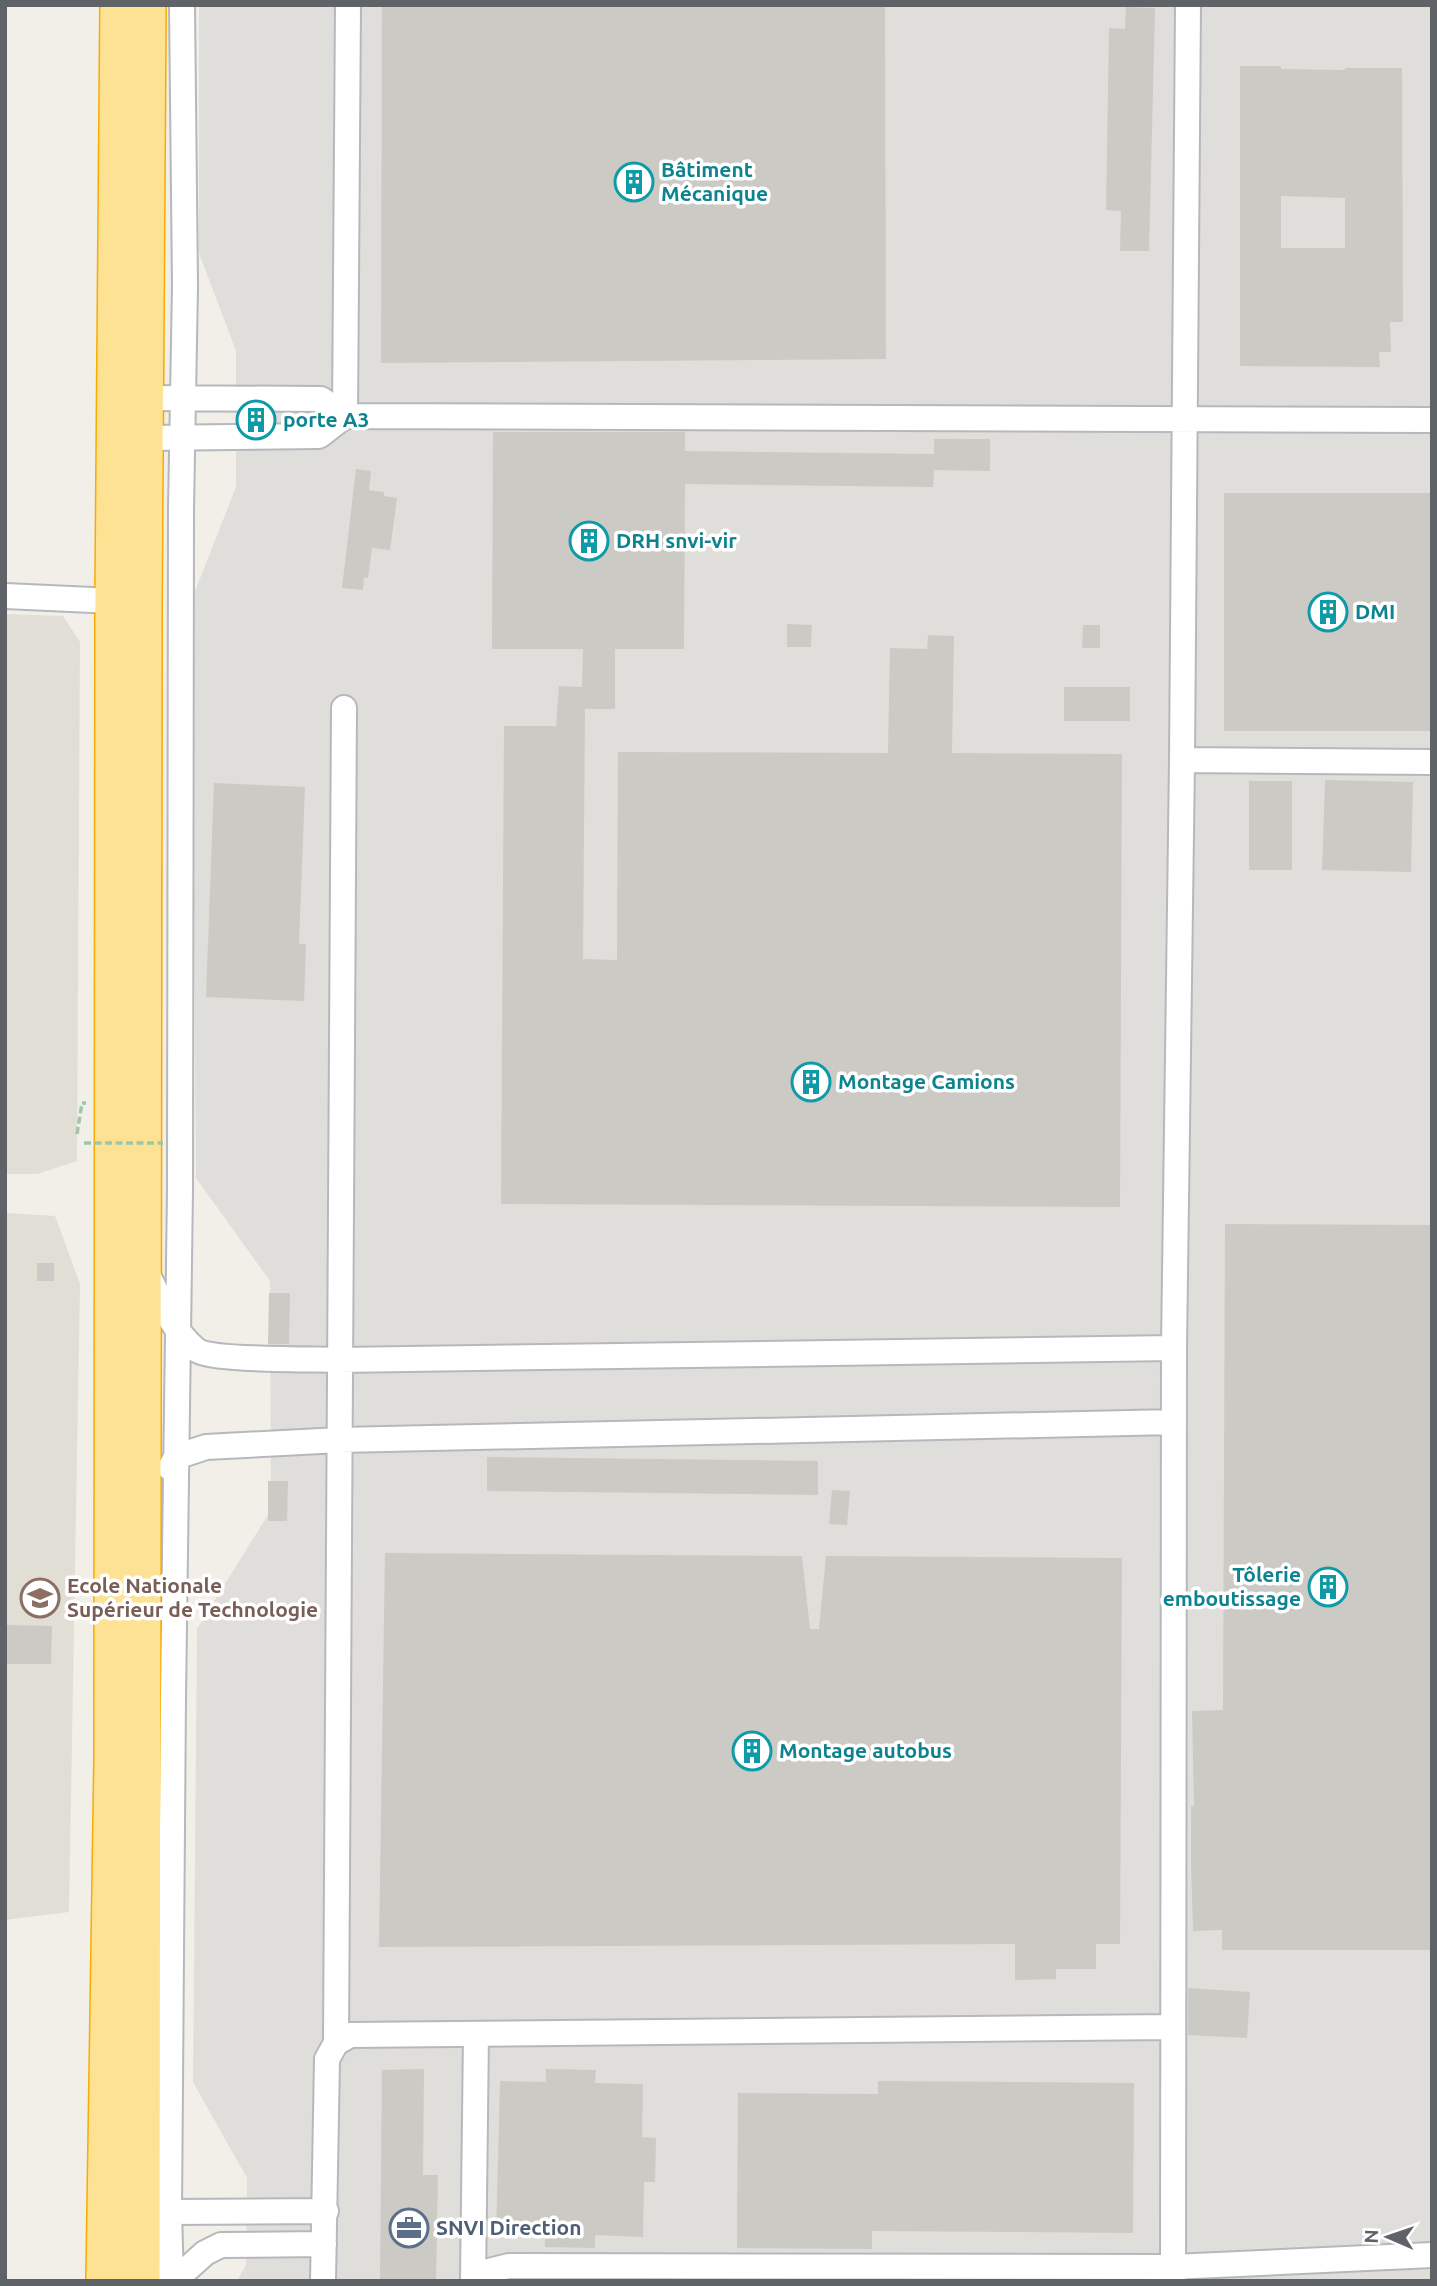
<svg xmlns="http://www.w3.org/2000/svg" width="1437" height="2286" font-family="Ubuntu,sans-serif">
  <rect width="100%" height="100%" fill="#f1efe8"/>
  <path fill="#e0deda" d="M 199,5 L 1432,5 L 1432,2281 L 237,2281 L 246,2265 L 247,2178 L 193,2082 L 197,1629 L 271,1510 L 270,1281 L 196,1178 L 192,599 L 236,487 L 236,351 L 199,253 Z"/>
  <path fill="#e1ded6" d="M 5,614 L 63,616 L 80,642 L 77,1161 L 37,1174 L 5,1174 Z
    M 5,1213 L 55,1216 L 80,1284 L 69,1912 L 5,1920 Z"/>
  <path fill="#cccac5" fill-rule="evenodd" d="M 382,5 L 885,5 L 886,359 L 381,363 Z
    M 1126,7 L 1155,8 L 1149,251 L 1120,251 L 1121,211 L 1106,210 L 1109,28 L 1125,29 Z
    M 1240,66 L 1281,66 L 1281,69 L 1345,70 L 1345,68 L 1402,68 L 1403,322 L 1390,322 L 1391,352 L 1379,352 L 1380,367 L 1240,366 ZM 1281,196 L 1345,198 L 1345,248 L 1281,248 Z
    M 238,413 L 275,414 L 274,422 L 238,422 Z
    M 493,432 L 685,432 L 685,451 L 934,454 L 934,439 L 990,439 L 990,471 L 934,470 L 933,487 L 685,484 L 684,649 L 615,649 L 615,709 L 585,709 L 583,959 L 617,960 L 618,752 L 888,753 L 890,648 L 927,649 L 928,635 L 954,636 L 952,753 L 1122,754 L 1120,1207 L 501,1204 L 504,726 L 556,726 L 559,686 L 582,687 L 583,649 L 492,649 Z
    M 356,469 L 371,471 L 369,490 L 384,492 L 384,496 L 397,498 L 390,550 L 372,548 L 368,578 L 364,578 L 363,590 L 342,588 Z
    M 1224,493 L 1432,493 L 1432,731 L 1224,731 Z
    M 787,624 L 812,625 L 811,647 L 787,647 Z
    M 1083,625 L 1100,625 L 1100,648 L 1082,648 Z
    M 1064,687 L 1130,687 L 1130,721 L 1064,721 Z
    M 1325,780 L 1413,782 L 1411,872 L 1322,870 Z
    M 1249,781 L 1292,781 L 1292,870 L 1249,870 Z
    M 214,783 L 305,787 L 299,944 L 306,944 L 304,1001 L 206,997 Z
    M 1225,1224 L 1432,1225 L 1432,1950 L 1222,1950 L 1222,1930 L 1193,1931 L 1191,1864 L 1191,1806 L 1194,1806 L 1192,1711 L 1223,1710 Z
    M 37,1263 L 54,1263 L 54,1281 L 37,1281 Z
    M 269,1293 L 290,1293 L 289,1344 L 268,1344 Z
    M 487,1457 L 818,1461 L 818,1495 L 487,1491 Z
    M 268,1481 L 288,1481 L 287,1521 L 268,1521 Z
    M 832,1490 L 850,1491 L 847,1525 L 829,1524 Z
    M 385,1553 L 802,1556 L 810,1629 L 819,1629 L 826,1556 L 1122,1558 L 1120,1944 L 1096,1944 L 1096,1969 L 1056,1969 L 1056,1979 L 1015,1980 L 1015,1944 L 379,1947 Z
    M 5,1625 L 52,1626 L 51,1664 L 5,1664 Z
    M 1188,1988 L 1250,1992 L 1247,2038 L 1188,2035 Z
    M 424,2069 L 423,2175 L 438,2175 L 436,2281 L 380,2281 L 382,2070 Z
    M 546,2069 L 596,2070 L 595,2083 L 643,2084 L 642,2137 L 656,2138 L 655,2182 L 644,2182 L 643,2237 L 595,2235 L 595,2248 L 545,2247 L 545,2236 L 496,2235 L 500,2081 L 546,2082 Z
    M 878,2081 L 1134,2083 L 1133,2233 L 872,2231 L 872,2249 L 737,2248 L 738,2093 L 878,2094 Z"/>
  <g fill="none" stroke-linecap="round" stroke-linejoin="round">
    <defs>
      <path id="minor" d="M 145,398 L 321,399 L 345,416 L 1432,420
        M 345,416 L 348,5
        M 145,438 L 319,436 L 345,416
        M 5,596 L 114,601
        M 1182,760 L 1432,762
        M 146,1271 C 159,1297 172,1330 195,1349 C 208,1361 315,1359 340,1360 L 1174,1348
        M 170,1468 L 176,1457 L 206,1447 L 340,1440 L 1174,1422
        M 336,2043 L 344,708
        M 159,2203 L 169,2212 L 326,2211
        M 473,2275 L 509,2266 L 1173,2267 L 1432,2255
        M 171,2281 L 169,2212 L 173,1697 L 180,1190 L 181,509 L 185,286 L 182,5
        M 174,2281 L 205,2253 L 221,2245 L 324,2244
        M 323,2281 L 327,2059 L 336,2043 L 350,2035 L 1172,2027
        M 473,2281 L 476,2034
        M 1173,2281 L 1174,1348 L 1182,760 L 1188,5"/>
      <path id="highway" d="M 105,2281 L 113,1760 L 114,601 L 119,5
        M 141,2281 L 143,603 L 147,5"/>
    </defs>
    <use href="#minor" stroke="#b5b8bc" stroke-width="28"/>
    <use href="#highway" stroke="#f9ab00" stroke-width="40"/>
    <path stroke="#9cc7a9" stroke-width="3.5" stroke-dasharray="7 3.5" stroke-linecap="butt" d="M 77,1134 L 82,1103 L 86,1103"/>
    <use href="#minor" stroke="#fff" stroke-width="24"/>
    <use href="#highway" stroke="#fde293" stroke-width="37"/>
    <path stroke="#9cc7a9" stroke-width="3.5" stroke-dasharray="7 3.5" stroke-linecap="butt" d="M 84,1143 L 163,1143"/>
  </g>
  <defs>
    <symbol id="building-ring" viewBox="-11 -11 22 22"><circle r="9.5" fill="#fff" stroke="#0f9aa8" stroke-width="1.5"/><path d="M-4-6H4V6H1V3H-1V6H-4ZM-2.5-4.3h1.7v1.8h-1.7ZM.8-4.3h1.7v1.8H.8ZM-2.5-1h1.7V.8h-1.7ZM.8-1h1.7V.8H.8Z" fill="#0f9aa8"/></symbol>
    <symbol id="university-ring" viewBox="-11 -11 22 22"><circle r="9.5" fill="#fff" stroke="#8d6e63" stroke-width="1.5"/><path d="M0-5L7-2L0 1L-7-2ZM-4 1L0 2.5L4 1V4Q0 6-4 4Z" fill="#8d6e63"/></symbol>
    <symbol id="office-ring" viewBox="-11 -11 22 22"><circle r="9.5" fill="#fff" stroke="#5c6f8a" stroke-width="1.5"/><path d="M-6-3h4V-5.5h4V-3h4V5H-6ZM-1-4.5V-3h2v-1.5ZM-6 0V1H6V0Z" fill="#5c6f8a"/></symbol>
  </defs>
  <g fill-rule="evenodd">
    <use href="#building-ring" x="612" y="160" width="44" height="44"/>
    <use href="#building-ring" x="234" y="398" width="44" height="44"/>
    <use href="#building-ring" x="567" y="519" width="44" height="44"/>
    <use href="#building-ring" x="1306" y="590" width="44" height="44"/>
    <use href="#building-ring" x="789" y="1060" width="44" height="44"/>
    <use href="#building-ring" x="1306" y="1565" width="44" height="44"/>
    <use href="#university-ring" x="18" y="1576" width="44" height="44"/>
    <use href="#building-ring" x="730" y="1729" width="44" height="44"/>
    <use href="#office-ring" x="387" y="2206" width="44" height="44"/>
  </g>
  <g text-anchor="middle" stroke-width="7" stroke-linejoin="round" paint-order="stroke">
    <g font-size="21" font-weight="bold" fill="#0d838f" stroke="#fff" text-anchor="start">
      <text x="661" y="177">Bâtiment<tspan x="661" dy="24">Mécanique</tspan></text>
      <text x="283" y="427">porte A3</text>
      <text x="616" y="548">DRH snvi-vir</text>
      <text x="1355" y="619">DMI</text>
      <text x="838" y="1089">Montage Camions</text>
      <text x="1301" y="1582" text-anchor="end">Tôlerie<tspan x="1301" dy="24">emboutissage</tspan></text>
      <text x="779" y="1758">Montage autobus</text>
    </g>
    <g font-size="21" font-weight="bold" fill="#785e54" stroke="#fff" text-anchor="start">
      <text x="67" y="1593">Ecole Nationale<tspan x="67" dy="24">Supérieur de Technologie</tspan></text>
    </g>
    <g font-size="21" font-weight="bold" fill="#4e5e75" stroke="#fff" text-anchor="start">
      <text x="436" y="2235">SNVI Direction</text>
    </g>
  </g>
  <rect width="1437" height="2286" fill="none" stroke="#5f6368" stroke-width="14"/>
  <g transform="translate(1388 2237) rotate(272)" stroke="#ffffff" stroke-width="5" paint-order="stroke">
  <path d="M0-5L12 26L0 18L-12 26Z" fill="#5f6368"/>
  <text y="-10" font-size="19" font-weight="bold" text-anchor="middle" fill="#5f6368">N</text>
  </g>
</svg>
